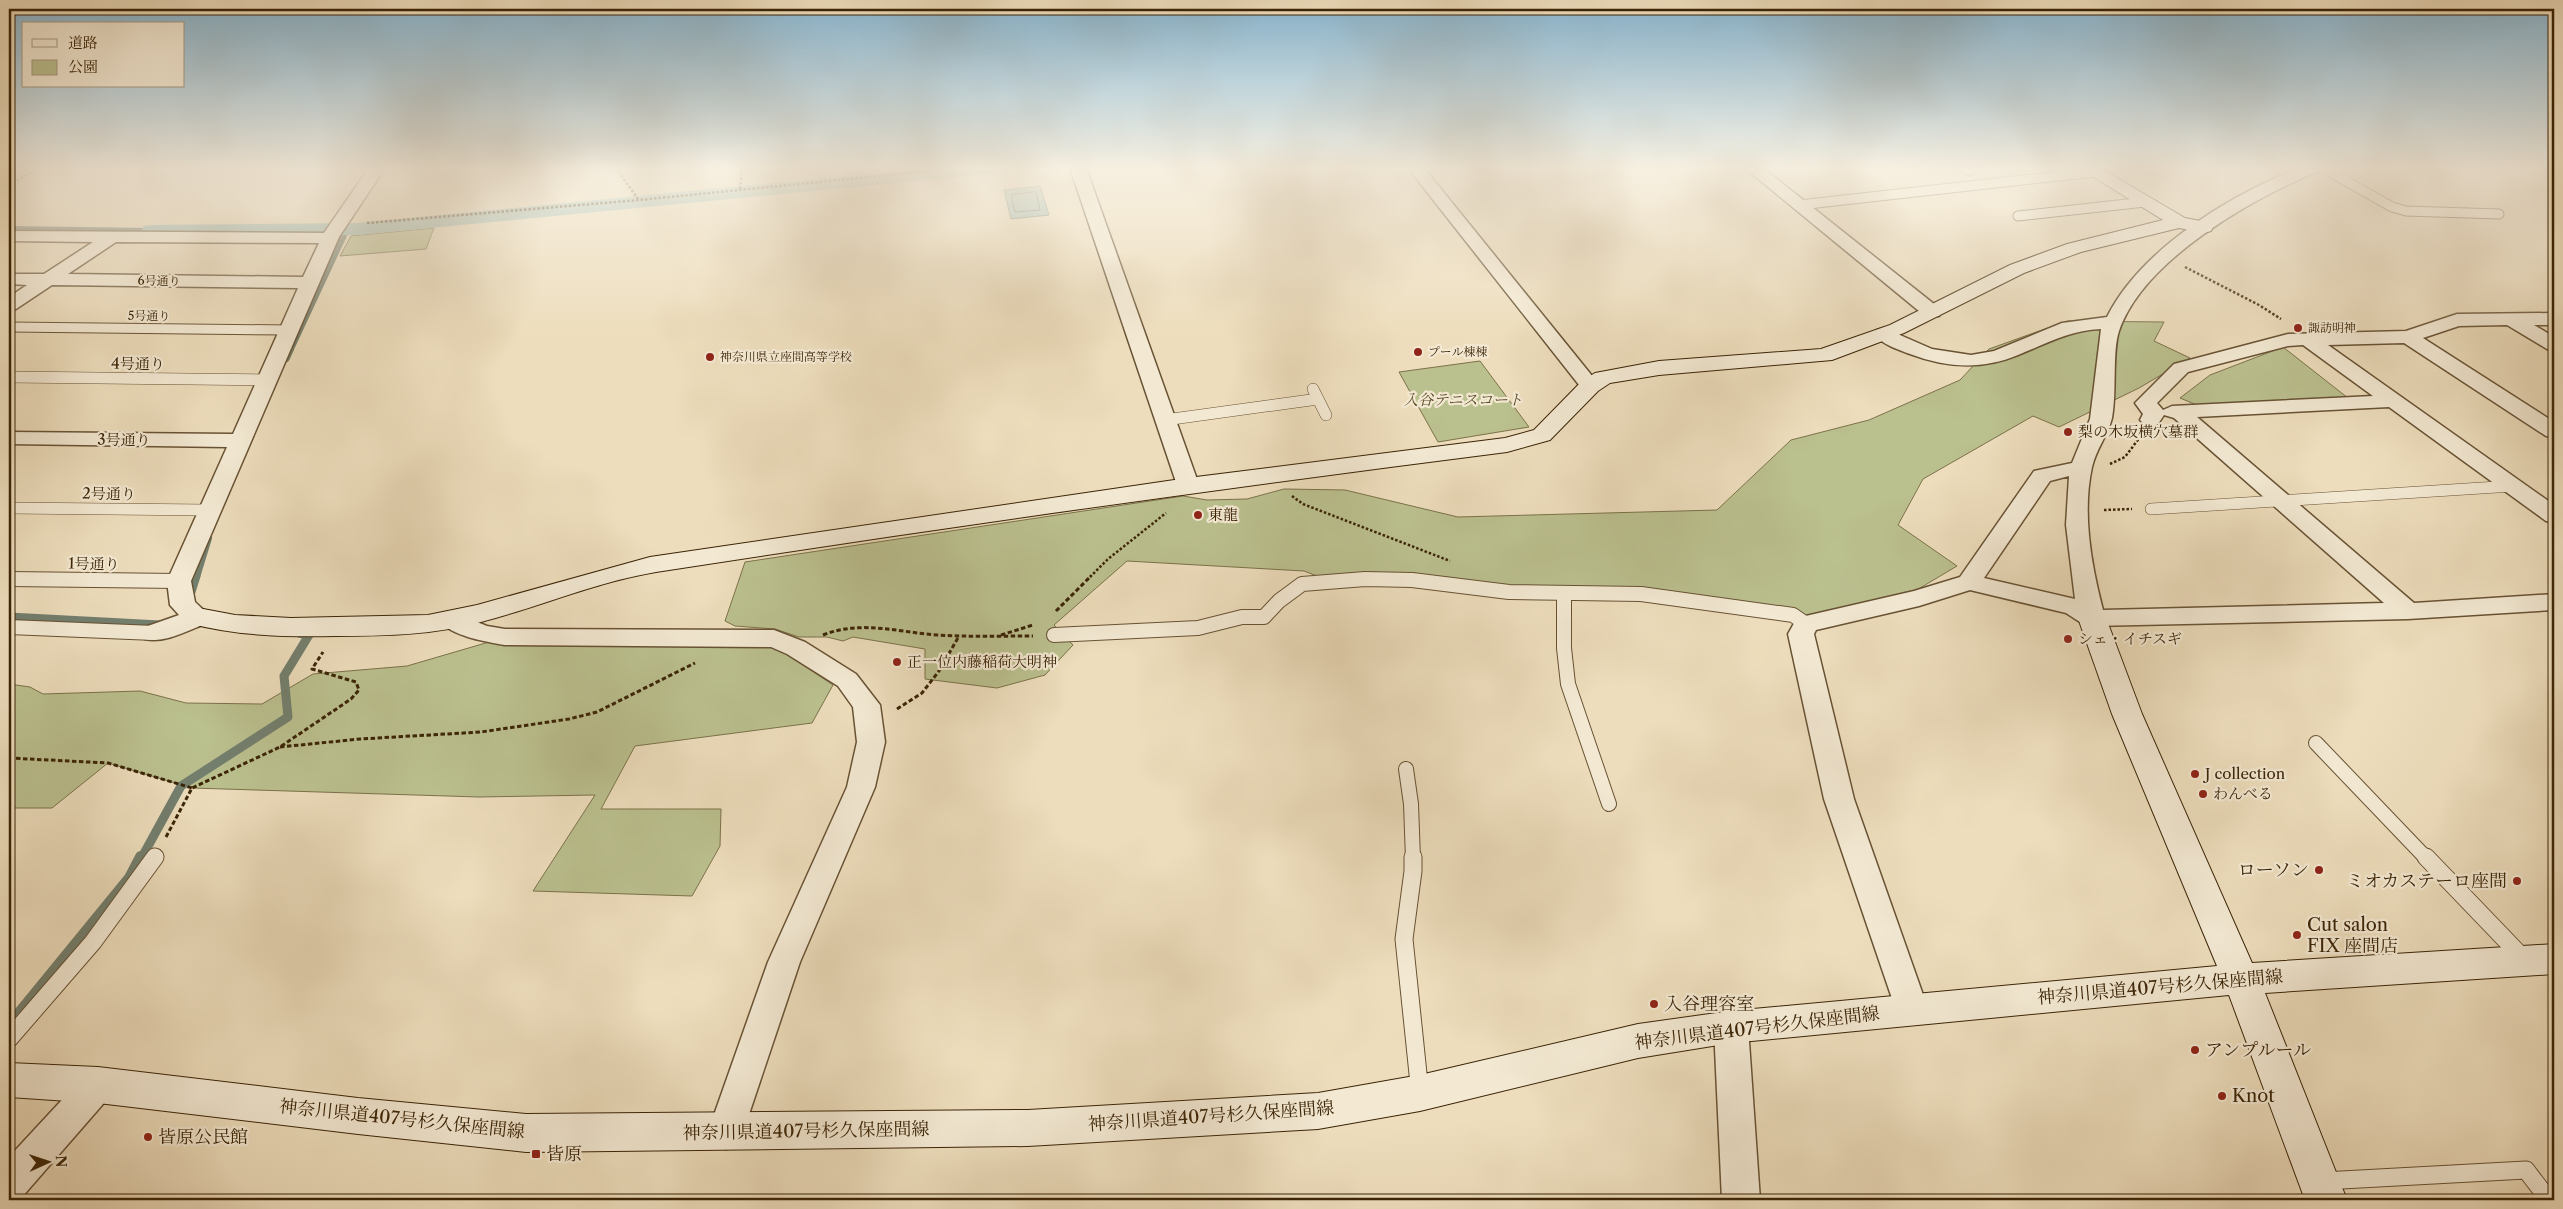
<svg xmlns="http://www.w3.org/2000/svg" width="2563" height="1209" font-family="'Libre Caslon Text','Noto Serif JP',serif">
  <rect width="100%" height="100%" fill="#edddbc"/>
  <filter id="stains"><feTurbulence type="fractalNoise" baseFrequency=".004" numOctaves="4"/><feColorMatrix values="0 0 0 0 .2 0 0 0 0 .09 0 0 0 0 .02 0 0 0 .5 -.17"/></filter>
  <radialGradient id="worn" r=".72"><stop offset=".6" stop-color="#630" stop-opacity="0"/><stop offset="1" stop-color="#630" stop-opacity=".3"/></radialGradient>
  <path fill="#bbc08f" stroke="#7b724a" d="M 434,228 L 426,249 L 340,256 L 351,236 Z
    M 2067,321 L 2164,322 L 2154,341 L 2190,358 L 2139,388 L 2059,427 L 2033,416 L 1923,479 L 1898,525 L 1957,566 L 1900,600 L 1800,617 L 1647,597 L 1335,583 L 1304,571 L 1127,561 L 1054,625 L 1073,645 L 1045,675 L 997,688 L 925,679 L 925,649 L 853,637 L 843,641 L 827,637 L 799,637 L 775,629 L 735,626 L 725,621 L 745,562 L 1183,496 L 1207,500 L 1247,499 L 1284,489 L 1345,490 L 1458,517 L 1717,510 L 1791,440 L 1869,420 L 1960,380 L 1989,349 Z
    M 2283,347 L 2348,398 L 2199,406 L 2180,398 L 2210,375 Z
    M 1480,361 L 1529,427 L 1438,442 L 1399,372 Z
    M 761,637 L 833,685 L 812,723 L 635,746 L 601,809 L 721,809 L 720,846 L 692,896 L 533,891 L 595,795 L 479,797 L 192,788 L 108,763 L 52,808 L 9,808 L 9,684 L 30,687 L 43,694 L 140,691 L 186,703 L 262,704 L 313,674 L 407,666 L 489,642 L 659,646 Z"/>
  <path fill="#99bbb3" stroke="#737f6e" d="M 1040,186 L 1049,215 L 1011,219 L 1004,190 Z"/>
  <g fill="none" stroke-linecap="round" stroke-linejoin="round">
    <path stroke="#6a705c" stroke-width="1" d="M 1036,192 L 1040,210 L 1015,212 L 1011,195 Z"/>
    <path stroke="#737f6e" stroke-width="6" d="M 9,229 L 152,231
      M 290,351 L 347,229"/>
    <path stroke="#737f6e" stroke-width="8" d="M 286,358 L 290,349
      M 196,577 L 208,538"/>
    <path stroke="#737f6e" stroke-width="9" d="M 191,592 L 196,576
      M 9,617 L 160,625
      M 141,859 L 181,786 L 288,717 L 284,676 L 309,635 L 299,633"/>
    <path stroke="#737f6e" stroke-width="12" d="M 9,1026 L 130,878 L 141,857"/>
    <path fill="#99bbb3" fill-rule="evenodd" d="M 926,168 L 998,168 L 995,172 L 988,174 L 358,235 L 152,237 L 144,236 L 141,231 L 144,226 L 152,225 L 358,223 Z"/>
    <defs>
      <path id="lane-far3" d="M 1965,168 L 1970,171
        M 2323,168 L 2392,207 L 2406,211 L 2499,214
        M 1799,205 L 2095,172
        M 2018,216 L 2145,202
        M 9,327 L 289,330"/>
      <path id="lane-far2" d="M 9,377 L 267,380
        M 1313,389 L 1326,415
        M 1165,420 L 1318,399
        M 9,508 L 208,510
        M 2151,509 L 2513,486"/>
      <path id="lane-far1" d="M 9,579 L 179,581
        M 1564,593 L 1564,648 L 1568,684 L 1609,804
        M 9,627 L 154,633
        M 1054,635 L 1198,628 L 1242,617 L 1264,617 L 1279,601 L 1302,584 L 1365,579 L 1412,580 L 1509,592 L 1641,594 L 1793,615 L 1806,624
        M 2316,743 L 2427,859
        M 1406,769 L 1411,804 L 1413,859
        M 154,859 L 155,857"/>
      <path id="lane" d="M 1413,857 L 1413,871 L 1404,939 L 1420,1093
        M 2426,857 L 2524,959
        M 9,1039 L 93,942 L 155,857
        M 2323,1181 L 2526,1170 L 2549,1200"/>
      <path id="street" d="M 369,168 L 385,168 L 339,237 L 191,581 L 195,602 L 211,617 L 207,623 C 189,630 164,644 145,639 L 141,633 L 145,627 L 179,615 L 170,605 L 167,581 L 227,447 L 9,444 L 9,432 L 233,434 L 298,288 L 52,285 L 16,309 L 9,311 L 9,297 L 27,285 L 9,284 L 9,274 L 44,274 L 93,242 L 9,241 L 9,231 L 324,233 ZM 116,242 L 319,243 L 303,277 L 68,274 Z
        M 1070,168 L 1086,168 L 1199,485 L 1196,490 L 1188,492 L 1180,490 L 1177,485 Z
        M 1408,168 L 1424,168 L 1597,382 L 1600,386 L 1597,390 L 1583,390 Z
        M 1745,168 L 1763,168 L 1939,308 L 1941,312 L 1939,316 L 1925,316 Z
        M 2299,168 L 2321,168 L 2319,171 C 2253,198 2143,260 2119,331 C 2112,352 2117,392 2112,418 C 2108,435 2096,449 2092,467 C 2082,513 2091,564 2103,610 L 2384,603 L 2174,418 L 2164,415 L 2158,424 L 2151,426 L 2144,424 L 2140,420 L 2143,414 L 2135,403 L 2174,364 L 2288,334 L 2406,331 L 2457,314 L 2554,313 L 2554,325 L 2534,325 L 2554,337 L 2554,351 L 2547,349 L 2507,325 L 2459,326 L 2423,338 L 2554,422 L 2554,437 L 2546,436 L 2404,343 L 2328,345 L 2554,505 L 2554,523 L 2546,521 L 2389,407 L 2197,417 L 2414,603 L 2554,594 L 2554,610 L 2408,619 L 2092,626 L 2083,624 L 2066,613 L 1970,590 L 1919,606 L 1816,630 L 1814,634 L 1854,799 L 1928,1009 L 1923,1019 L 1911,1023 L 1899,1019 L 1824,799 L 1788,634 L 1797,618 L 1914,591 L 1960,577 L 2034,471 L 2072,463 L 2090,419 L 2101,329 C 2070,330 2046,344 2018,355 C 1982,370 1947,368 1910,354 C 1899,350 1881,344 1874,334 L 1877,330 L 1884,328 L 1932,349 L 1971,355 L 1994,351 L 2062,323 L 2107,317 C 2141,249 2230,195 2299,168 ZM 2303,345 L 2373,396 L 2172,406 L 2163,410 L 2157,403 L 2188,372 L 2288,346 ZM 2069,476 L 2066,525 L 2075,599 L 1984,578 L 2050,481 Z
        M 452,612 L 487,626 L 505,629 L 774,630 L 805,642 L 856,674 L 880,705 L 885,742 L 875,787 L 800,962 L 739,1144 L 726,1149 L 713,1144 L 708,1132 L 768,962 L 847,787 L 857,742 L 853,707 L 838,686 L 787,654 L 771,647 L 505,645 C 487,642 450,636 439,620 L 443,614 Z
        M 1731,1012 L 1743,1017 L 1748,1027 L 1760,1200 L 1722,1200 L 1714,1027 L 1719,1017 Z
        M 98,1069 L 110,1074 L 116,1085 L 110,1096 L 22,1197 L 9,1200 L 9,1157 L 86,1074 Z"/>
      <path id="secondary" d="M 2079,168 L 2100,168 L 2185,218 L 2211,223 L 2213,227 L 2211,231 L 2204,233 L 2179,228 L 2081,252 L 2024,273 L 1904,333 L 1832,360 L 1659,375 L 1610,383 L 1598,391 L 1550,440 L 1507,452 C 1223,488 939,528 656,572 C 596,582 539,607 481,622 C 433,635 385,636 335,636 C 285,637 237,636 188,623 L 184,617 L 188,611 L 198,608 L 235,615 L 291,618 L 428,615 L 477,605 L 650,557 L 1188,478 L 1505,438 L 1534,430 L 1582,381 L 1595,373 L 1659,361 L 1821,349 L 1890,325 L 2010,265 L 2067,244 L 2163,220 Z
        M 2092,609 L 2102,612 L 2106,618 L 2142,714 L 2252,963 L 2554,944 L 2554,974 L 2265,993 L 2347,1200 L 2305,1200 L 2229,995 L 1731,1043 L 1638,1058 L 1420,1111 L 1318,1129 L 1028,1146 L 526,1152 L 358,1134 L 98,1103 L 9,1097 L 9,1063 L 98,1067 L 358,1098 L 526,1114 L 1028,1110 L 1318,1093 L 1420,1075 L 1638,1024 L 1731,1011 L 2217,966 L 2112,714 L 2078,618 L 2082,612 Z"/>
    </defs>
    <use href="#lane-far3" stroke="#685234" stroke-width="11"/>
    <use href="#lane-far2" stroke="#685234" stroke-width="12"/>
    <use href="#lane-far1" stroke="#685234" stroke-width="16"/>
    <use href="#lane" stroke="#685234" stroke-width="19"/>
    <use href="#street" stroke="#685234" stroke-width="3"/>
    <use href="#secondary" stroke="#3b2406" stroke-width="2"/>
    <path stroke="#3b2406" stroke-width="2.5" stroke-dasharray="2.5 2" stroke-linecap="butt" d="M 616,168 L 638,199
      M 9,185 L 39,168
      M 740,189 L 742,168
      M 367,223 L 639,200 L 959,168
      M 2185,267 L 2259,305 L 2281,319
      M 2110,464 L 2125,457 L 2140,437
      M 1292,496 L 1303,504 L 1450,561
      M 2104,510 L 2132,509
      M 1090,577 L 1108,559 L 1166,513"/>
    <path stroke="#3b2406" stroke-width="3" stroke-dasharray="4.5 2.5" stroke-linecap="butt" d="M 1056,611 L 1091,576
      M 823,635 C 861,620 897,632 937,635 C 969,637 1001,636 1033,636
      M 1001,635 L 1033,625
      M 897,709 L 922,693 L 939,671 L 959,636
      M 280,747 L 360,739 L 481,732 L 569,719 L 597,712 L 695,663
      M 9,758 L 108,763 L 192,788
      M 166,837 L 192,788 L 280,747 L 351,699 L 359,690 L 356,682 L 312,669 L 323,652"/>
    <use href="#lane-far3" stroke="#f3e9d3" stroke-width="9"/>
    <use href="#lane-far2" stroke="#f3e9d3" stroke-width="11"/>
    <use href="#lane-far1" stroke="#f3e9d3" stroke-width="14"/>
    <use href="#lane" stroke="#f3e9d3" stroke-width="17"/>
    <use href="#street" fill="#f3e9d3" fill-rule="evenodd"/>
    <use href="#secondary" fill="#f3e9d3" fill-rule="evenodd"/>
  </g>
  <linearGradient id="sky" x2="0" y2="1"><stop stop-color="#88b7d3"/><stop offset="0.5" stop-color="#f7f0e1"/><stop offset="1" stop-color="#f7f0e1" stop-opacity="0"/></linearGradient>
  <rect width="2563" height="337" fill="url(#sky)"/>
  <g fill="#8f2418" stroke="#f3e9d3" stroke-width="2">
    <circle cx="2298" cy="328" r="5"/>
    <circle cx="1418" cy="352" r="5"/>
    <circle cx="710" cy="357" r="5"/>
    <circle cx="2068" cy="432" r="5"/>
    <circle cx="1198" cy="515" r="5"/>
    <circle cx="2068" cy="639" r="5"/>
    <circle cx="897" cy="662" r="5"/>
    <circle cx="2195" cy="774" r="5"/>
    <circle cx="2203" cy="794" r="5"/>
    <circle cx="2319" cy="870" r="5"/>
    <circle cx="2517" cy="881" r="5"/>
    <circle cx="2297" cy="935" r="5"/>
    <circle cx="1654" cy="1004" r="5"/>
    <circle cx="2195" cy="1050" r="5"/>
    <circle cx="2222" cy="1096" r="5"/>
    <circle cx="148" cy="1137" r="5"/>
    <rect x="531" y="1149" width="10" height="10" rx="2.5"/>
  </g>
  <g text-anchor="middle" stroke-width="4.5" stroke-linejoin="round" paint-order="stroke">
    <g font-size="12" fill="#3b2406" stroke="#f3e9d3">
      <text transform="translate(159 281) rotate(1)" y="4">6号通り</text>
      <text transform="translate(149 316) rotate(1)" y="4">5号通り</text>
    </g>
    <g font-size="12" fill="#3b2406" stroke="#f3e9d3" text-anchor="start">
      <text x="2308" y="332">諏訪明神</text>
      <text x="1428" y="356">プール棟棟</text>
      <text x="720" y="361">神奈川県立座間高等学校</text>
    </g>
    <g font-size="15" fill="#3b2406" stroke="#f3e9d3">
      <text transform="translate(138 364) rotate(1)" y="5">4号通り</text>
      <text transform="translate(124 440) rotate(1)" y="5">3号通り</text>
      <text transform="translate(109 494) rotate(1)" y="5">2号通り</text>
      <text transform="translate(94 564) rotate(1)" y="5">1号通り</text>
    </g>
    <g font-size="15" font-style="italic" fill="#5b4b28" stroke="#f3e9d3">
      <text x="1463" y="405">入谷テニスコート</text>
    </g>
    <g font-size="15" fill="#3b2406" stroke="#f3e9d3" text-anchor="start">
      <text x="2078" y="437">梨の木坂横穴墓群</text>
      <text x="1208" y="520">東龍</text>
      <text x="2078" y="644">シェ・イチスギ</text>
      <text x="907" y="667">正一位内藤稲荷大明神</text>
      <text x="2205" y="779">J collection</text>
      <text x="2213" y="799">わんべる</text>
    </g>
    <g font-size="18" fill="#3b2406" stroke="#f3e9d3" text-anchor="start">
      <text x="2309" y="876" text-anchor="end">ローソン</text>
      <text x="2507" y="887" text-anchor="end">ミオカステーロ座間</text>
      <text x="2307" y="931">Cut salon<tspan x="2307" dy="21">FIX 座間店</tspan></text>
      <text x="1664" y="1010">入谷理容室</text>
      <text x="2205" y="1056">アンプルール</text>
      <text x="2232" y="1102">Knot</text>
      <text x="158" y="1143">皆原公民館</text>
      <text x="546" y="1160">皆原</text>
    </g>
    <g font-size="18" fill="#3b2406" stroke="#f3e9d3">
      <text transform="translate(2160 987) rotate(-5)" y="6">神奈川県道407号杉久保座間線</text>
      <text transform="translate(1757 1028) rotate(-7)" y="6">神奈川県道407号杉久保座間線</text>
      <text transform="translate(1211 1116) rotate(-4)" y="6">神奈川県道407号杉久保座間線</text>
      <text transform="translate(402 1119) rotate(6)" y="6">神奈川県道407号杉久保座間線</text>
      <text transform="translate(806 1131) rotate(-1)" y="6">神奈川県道407号杉久保座間線</text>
    </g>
  </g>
  <rect width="2563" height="1209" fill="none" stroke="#edddbc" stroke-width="30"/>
  <rect x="10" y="10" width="2543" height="1189" fill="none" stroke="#3b2406" stroke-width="2.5"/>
  <rect x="15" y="15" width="2533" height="1179" fill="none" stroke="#3b2406"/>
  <rect x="22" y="22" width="162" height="65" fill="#f3e9d3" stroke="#a99a81"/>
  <rect x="32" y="39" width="25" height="8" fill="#f3e9d3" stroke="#a99a81"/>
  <text x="68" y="48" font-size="15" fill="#3b2406">道路</text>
  <rect x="32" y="60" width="25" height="15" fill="#bbc08f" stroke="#a99a81"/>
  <text x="68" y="72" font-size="15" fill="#3b2406">公園</text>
  <g transform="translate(48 1162) rotate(87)" stroke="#f3e9d3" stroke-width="4" paint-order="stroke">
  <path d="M0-4L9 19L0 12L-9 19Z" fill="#3b2406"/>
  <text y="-8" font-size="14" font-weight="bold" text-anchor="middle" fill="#3b2406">N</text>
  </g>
  <rect width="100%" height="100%" filter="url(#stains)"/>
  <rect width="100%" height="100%" fill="url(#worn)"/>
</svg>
